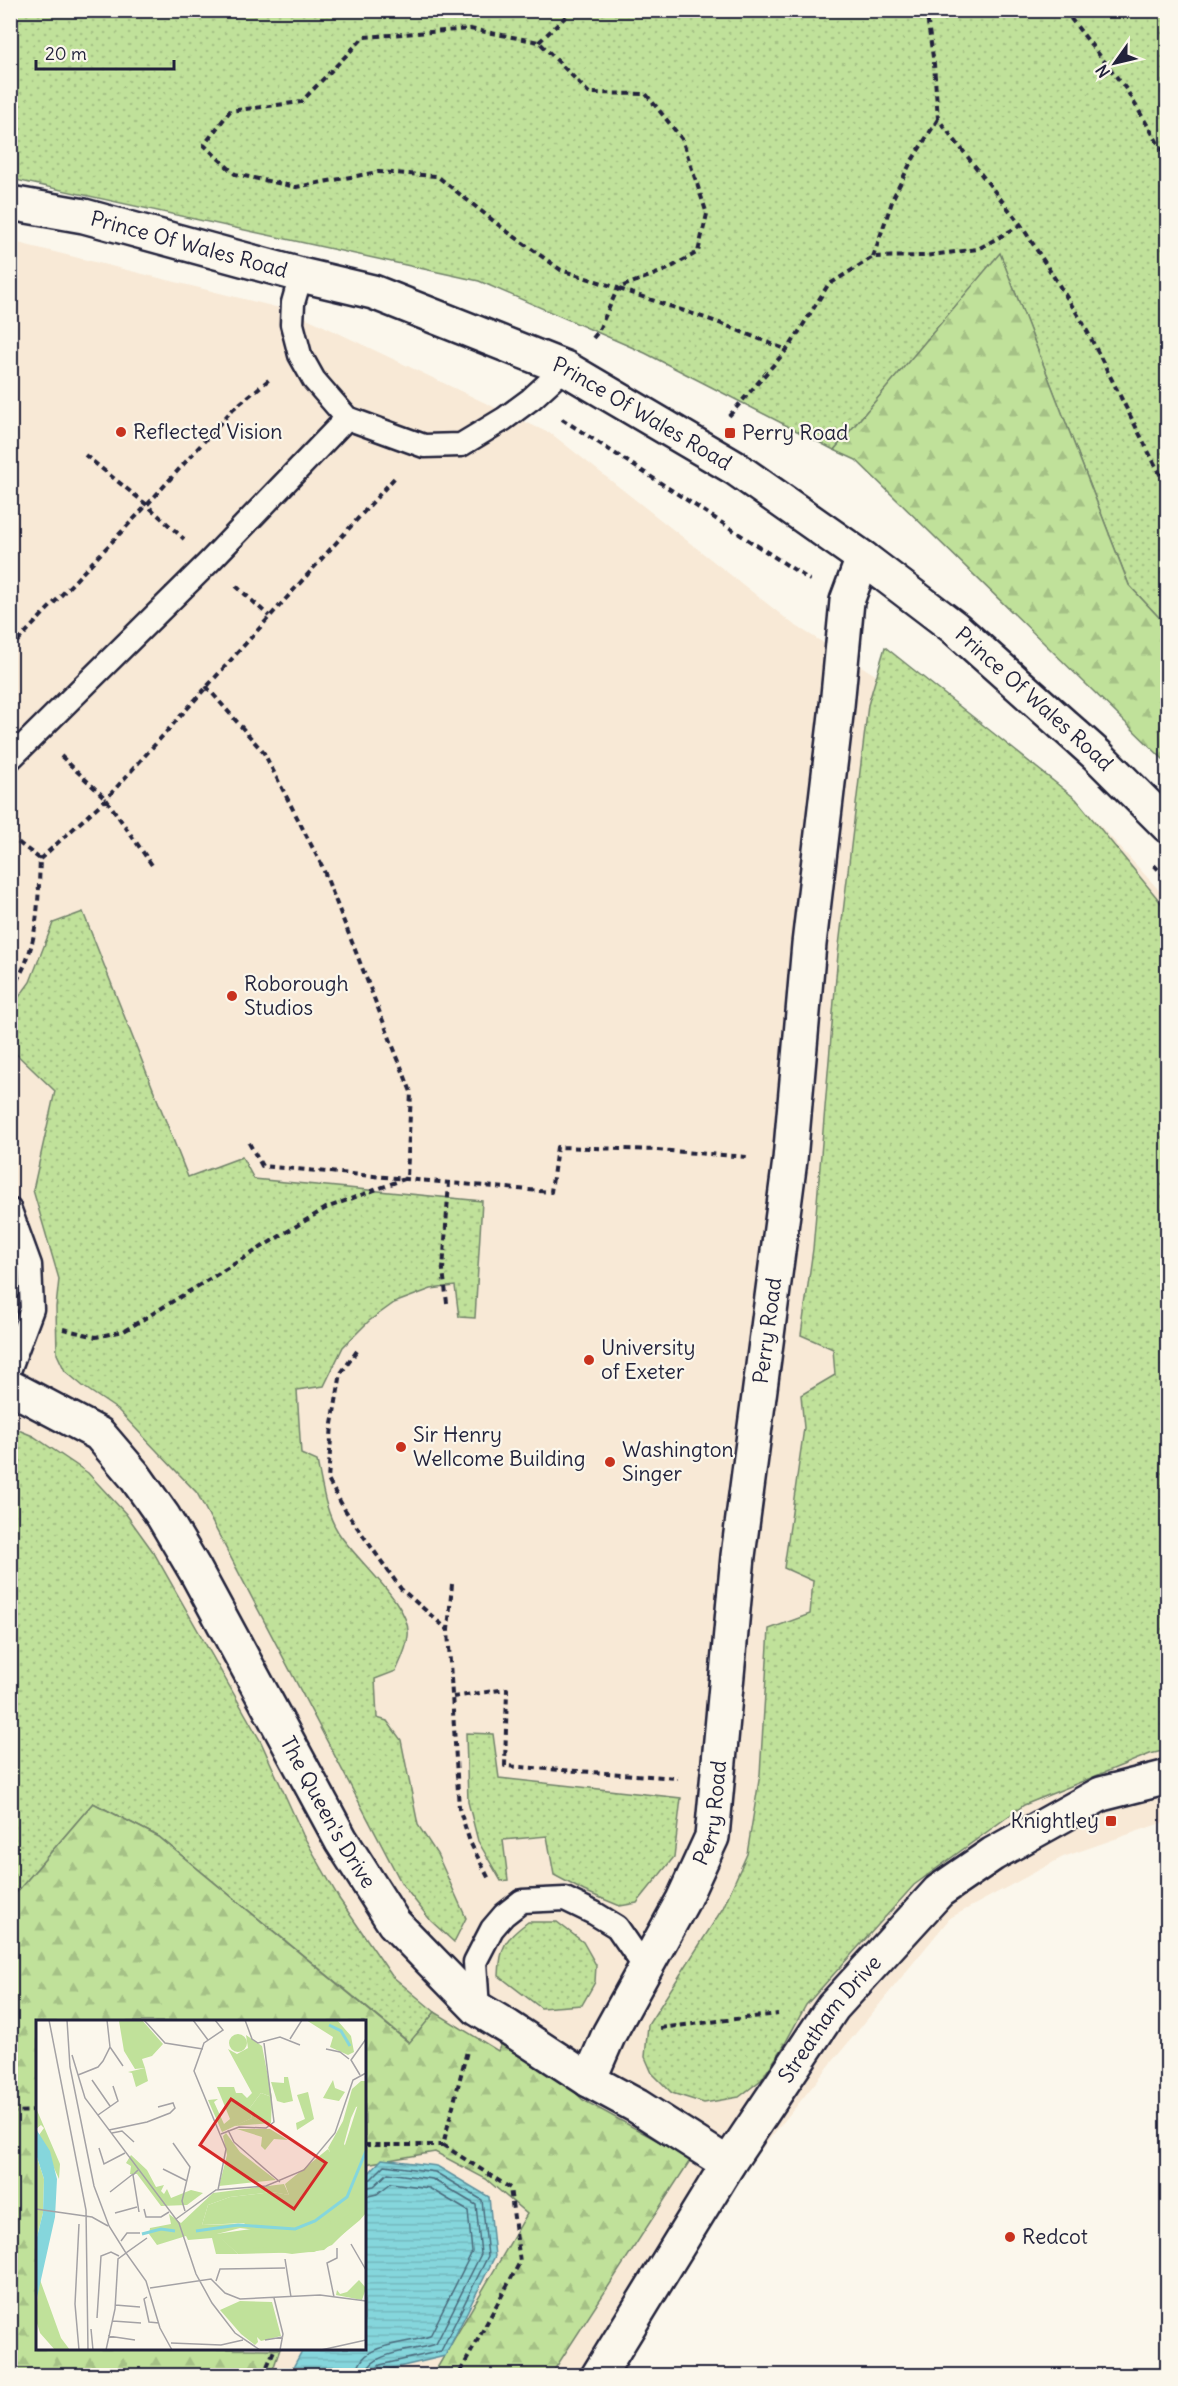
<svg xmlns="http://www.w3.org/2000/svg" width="1178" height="2386" font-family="Delius,sans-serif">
  <defs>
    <pattern id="grass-dots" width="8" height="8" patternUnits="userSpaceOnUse" patternTransform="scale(1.5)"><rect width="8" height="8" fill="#c0e19a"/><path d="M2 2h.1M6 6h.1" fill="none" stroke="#a5c186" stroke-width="1.8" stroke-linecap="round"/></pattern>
    <pattern id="forest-firs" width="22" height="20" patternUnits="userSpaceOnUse" patternTransform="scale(1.5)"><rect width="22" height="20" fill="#c0e19a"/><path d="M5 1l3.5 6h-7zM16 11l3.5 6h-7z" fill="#a5c186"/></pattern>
    <pattern id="water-rules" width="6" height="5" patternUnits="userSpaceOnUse" patternTransform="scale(1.5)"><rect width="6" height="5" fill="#85d6dc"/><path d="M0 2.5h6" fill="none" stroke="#73b7be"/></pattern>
  </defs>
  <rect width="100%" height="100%" fill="#fbf7ec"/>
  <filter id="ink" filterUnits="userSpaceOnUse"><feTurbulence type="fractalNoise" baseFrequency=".0167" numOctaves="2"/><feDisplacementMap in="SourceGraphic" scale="12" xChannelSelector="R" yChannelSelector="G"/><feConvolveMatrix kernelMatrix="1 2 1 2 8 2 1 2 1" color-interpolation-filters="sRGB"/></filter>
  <g filter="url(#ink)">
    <path fill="#f8e9d6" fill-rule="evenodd" d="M 10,241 L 292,311 L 553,435 L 793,624 L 1076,799 L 1167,899 L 1167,1821 L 1063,1857 L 950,1918 L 749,2164 L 621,2375 L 11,2375 ZM 38,2022 L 364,2022 L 364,2348 L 38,2348 Z"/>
    <path fill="url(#grass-dots)" stroke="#71826a" stroke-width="1.5" d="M 11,11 L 1167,11 L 1167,626 L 1129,585 L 1000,254 L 834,450 L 645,353 L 479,281 L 11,179 Z
      M 885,647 L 1076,799 L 1167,910 L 1167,1750 L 1150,1754 L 1024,1805 L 914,1885 L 806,2005 L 782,2049 L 761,2080 L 739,2097 L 704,2103 L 672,2093 L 652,2073 L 645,2057 L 648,2025 L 723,1908 L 747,1854 L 760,1774 L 769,1629 L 810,1614 L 813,1581 L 784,1568 L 804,1428 L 801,1395 L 835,1375 L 833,1349 L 801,1335 L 813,1249 L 838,954 L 868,705 Z
      M 83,912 L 188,1177 L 242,1157 L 254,1179 L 482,1201 L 475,1318 L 459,1317 L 455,1286 L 431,1289 L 394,1303 L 369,1321 L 343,1347 L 324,1386 L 297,1390 L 301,1454 L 317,1461 C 322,1484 325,1511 338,1532 C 355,1560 412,1604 408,1636 C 407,1648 401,1660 396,1671 L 375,1679 L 377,1718 L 387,1721 L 401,1740 L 418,1825 L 437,1854 L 466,1918 L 454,1942 L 431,1921 L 402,1884 L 197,1493 L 118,1410 L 84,1387 L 65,1371 L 57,1354 L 56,1307 L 59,1279 L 33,1190 L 55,1091 L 11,1049 L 11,1008 L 30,982 L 53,923 Z
      M 11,1427 L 33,1436 L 88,1473 L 126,1514 L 154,1553 L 261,1742 L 303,1835 L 340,1900 L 392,1976 L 435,2012 L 410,2043 L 159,1837 L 93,1803 L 11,1899 Z
      M 466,1733 L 493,1734 L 499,1778 L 681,1798 L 674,1857 L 637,1903 L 620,1906 L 584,1891 L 554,1875 L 547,1836 L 503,1840 L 508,1880 L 501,1881 L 478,1841 L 468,1802 Z
      M 528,1922 L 557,1922 L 583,1942 L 596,1965 L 595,1982 L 582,2005 L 541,2008 L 499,1976 C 500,1946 505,1939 528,1922 Z"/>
    <path fill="url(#forest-firs)" stroke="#71826a" stroke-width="1.5" d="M 1000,253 L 1129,585 L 1167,626 L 1167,763 L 856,460 L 834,450 Z
      M 93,1803 L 159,1837 L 409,2043 L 435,2012 L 498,2051 L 508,2027 L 583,2100 L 691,2159 L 551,2375 L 433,2375 L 527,2214 L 486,2179 L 435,2152 L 365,2164 L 364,2022 L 38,2022 L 38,2348 L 280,2349 L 271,2375 L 11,2376 L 11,1899 Z"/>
    <path fill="url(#water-rules)" stroke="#5d8e9c" stroke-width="1.5" d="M 382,2159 L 437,2166 L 489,2197 L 495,2256 L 445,2356 L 382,2371 L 377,2375 L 289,2375 L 303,2349 L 364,2348 L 365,2177 Z"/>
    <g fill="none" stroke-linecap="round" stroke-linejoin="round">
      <path stroke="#4a6a7b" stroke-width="1.5" d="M 364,2180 L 371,2179 L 385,2165 L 435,2172 L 482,2200 L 488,2256 L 441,2351 L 380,2365 L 375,2370 L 373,2376
        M 364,2188 L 374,2186 L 388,2173 L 432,2179 L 476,2205 L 481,2254 L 436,2344 C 417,2351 367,2351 366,2376
        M 357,2376 C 358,2341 406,2345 430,2336 L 472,2252 L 468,2211 L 429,2188 L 391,2183 L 377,2194 L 364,2197"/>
      <defs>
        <path id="lane" d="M 301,275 L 293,303 L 292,324 L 300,355 L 314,380 L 347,418 L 424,446 L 461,445 L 504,419 L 531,399 L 565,368
          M 10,759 L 209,562 L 347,418
          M 10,1210 L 30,1265 L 32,1309 L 10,1368
          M 478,2009 L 475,1962 L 492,1929 L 504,1915 L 522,1901 L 565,1899 L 594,1913 L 617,1927 L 646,1969"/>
        <g id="street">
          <path id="s1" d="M 10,1387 L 99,1434 L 134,1475 L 163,1516 L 195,1570 L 341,1840 L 394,1923 L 478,2009 L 508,2027 L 589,2080 L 637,2106 L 728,2164"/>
          <path id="s2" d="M 589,2080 L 609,2034 L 683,1900 L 712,1837 L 738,1556 L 790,1160 L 809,944 L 837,706 L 847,601 L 863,558"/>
          <path id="s3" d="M 598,2376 L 728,2164 L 833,2007 L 939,1891 L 993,1854 L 1101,1794 L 1168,1777"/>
        </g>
        <g id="secondary">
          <path id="s4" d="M 10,203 L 84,216 L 301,275 L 373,292 L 565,368 L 735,468 L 863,558 L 955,628 L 1097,755 L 1168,826"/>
        </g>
      </defs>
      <use href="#lane" stroke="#22223b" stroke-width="27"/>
      <use href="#street" stroke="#22223b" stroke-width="38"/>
      <use href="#secondary" stroke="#22223b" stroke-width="38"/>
      <path stroke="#22223b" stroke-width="4" stroke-dasharray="6 4.5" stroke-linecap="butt" d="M 926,10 L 934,64 L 938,119 L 1021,225 L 1083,323 L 1168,490
        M 1064,10 L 1126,89 L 1168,160
        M 539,42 L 573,10
        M 873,257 L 894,196 L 911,162 L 938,119
        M 619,289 L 717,322 L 787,350
        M 593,338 L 598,332 L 618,288 L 561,270 L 505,230 L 437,176 L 378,172 L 296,187 L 235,174 L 204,145 L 230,111 L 301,102 L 364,37 L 470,29 L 539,42 L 589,93 L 646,94 L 682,139 L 707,214 L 698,252 L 666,270 L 618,288
        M 729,416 L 790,346 L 828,285 L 873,257 L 924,256 L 978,249 L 1021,225
        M 562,419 L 810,580
        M 85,455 L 147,505 L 184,539
        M 236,586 L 269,616
        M 10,649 L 147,505 L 233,409 L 271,378
        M 61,756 L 106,799 L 154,868
        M 10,836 L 40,859 C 38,904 39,953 10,990
        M 40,859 L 106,799 L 397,475
        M 1154,865 L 1168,880
        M 249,1143 L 262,1166 L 551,1192 L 557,1147 L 657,1150 L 748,1157
        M 447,1303 L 443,1270 L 449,1182
        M 63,1329 L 96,1337 L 124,1331 L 326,1208 L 407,1178 L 411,1092 L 322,866 L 264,753 L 206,686
        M 357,1351 L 341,1373 L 332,1424 L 328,1480 L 345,1510 L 401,1589 L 448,1630
        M 452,1584 L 448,1630 L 459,1808 L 470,1842 L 490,1881
        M 453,1697 L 507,1689 L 505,1766 L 678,1778
        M 660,2028 L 778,2014
        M 10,2112 L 38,2111
        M 364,2145 L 443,2145 L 467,2051
        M 443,2145 L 510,2188 L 520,2262 L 458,2376
        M 263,2376 L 275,2348"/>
      <use href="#lane" stroke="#fbf7ec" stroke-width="22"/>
      <use href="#street" stroke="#fbf7ec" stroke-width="33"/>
      <use href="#secondary" stroke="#fbf7ec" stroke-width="33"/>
    </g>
  </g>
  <g fill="#c8321e" stroke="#fbf7ec" stroke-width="2">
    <circle cx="121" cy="432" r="6"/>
    <rect x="724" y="427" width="12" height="12" rx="3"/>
    <circle cx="232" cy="996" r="6"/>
    <circle cx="589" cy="1360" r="6"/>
    <circle cx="401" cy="1447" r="6"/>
    <circle cx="610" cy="1462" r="6"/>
    <rect x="1105" y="1815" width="12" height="12" rx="3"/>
    <circle cx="1010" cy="2237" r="6"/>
  </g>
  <g text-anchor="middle" stroke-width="4.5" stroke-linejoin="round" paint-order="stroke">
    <g font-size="21" fill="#22223b" stroke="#fbf7ec">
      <text dy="7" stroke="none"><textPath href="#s4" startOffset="184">Prince Of Wales Road</textPath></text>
      <text dy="7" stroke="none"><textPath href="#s4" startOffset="670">Prince Of Wales Road</textPath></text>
      <text dy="7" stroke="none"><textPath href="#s4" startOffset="1156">Prince Of Wales Road</textPath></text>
      <text dy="7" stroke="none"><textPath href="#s2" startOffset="782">Perry Road</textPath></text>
      <text dy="7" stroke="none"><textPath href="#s1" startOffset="544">The Queen's Drive</textPath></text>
      <text dy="7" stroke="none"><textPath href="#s2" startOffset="296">Perry Road</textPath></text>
      <text dy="7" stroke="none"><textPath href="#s3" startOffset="426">Streatham Drive</textPath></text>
    </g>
    <g font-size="21" fill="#22223b" stroke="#fbf7ec" text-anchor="start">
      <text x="133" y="439">Reflected Vision</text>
      <text x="742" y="440">Perry Road</text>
      <text x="244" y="991">Roborough<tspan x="244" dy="24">Studios</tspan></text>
      <text x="601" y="1355">University<tspan x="601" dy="24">of Exeter</tspan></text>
      <text x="413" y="1442">Sir Henry<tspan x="413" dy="24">Wellcome Building</tspan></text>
      <text x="622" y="1457">Washington<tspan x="622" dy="24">Singer</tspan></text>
      <text x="1099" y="1828" text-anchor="end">Knightley</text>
      <text x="1022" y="2244">Redcot</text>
    </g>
  </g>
  <g transform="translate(36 2020)">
    <rect width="330" height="330" fill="#fbf7ec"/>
    <path d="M193 23a9 9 0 1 1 18 0a9 9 0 1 1-18 0ZM 109,48 L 112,61 L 100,67 L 96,53 L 92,52 ZM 248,57 L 252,57 L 257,81 L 248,83 L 241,81 L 235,62 L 248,63 ZM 297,60 L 299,68 L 309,72 L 303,81 L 287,78 ZM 225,73 L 236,77 L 235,103 L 198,106 L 216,98 L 213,89 ZM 321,77 L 330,84 L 330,191 L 296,225 L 278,232 L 202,234 L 180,214 L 215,209 L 208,203 L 166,205 L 172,185 L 194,177 L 236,172 L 253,175 L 249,164 L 292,129 L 294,132 L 308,128 L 323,81 ZM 0,88 L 24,144 L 23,159 L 3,115 L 8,108 L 5,105 L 0,109 ZM 201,109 L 234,109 L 252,120 L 238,119 L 229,130 L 225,126 L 226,117 ZM 190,113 L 204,132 L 240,160 L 183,166 L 191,135 L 187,116 ZM 0,134 L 8,159 L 7,193 L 0,221 Z" fill="#c0e19a"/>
    <path d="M 270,0 L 301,0 L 315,16 L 318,32 L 312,35 L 294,27 L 297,17 ZM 210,15 L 226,26 L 236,77 L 225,73 L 213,89 L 216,98 L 186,112 L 172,80 L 182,79 L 178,82 L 188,104 L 194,99 L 181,67 L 198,67 L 200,73 L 206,73 L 211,78 L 216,73 L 192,29 L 201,34 L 212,28 ZM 325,61 L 330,61 L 330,84 L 320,87 L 315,98 L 308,124 L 312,130 L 309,135 L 294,132 L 292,128 L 307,101 L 316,69 ZM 272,72 L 278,99 L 261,110 L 260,103 L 269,99 L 261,75 ZM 330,99 L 330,145 L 311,187 L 301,197 L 307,199 L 330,182 L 330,193 L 324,200 L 288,230 L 256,234 L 217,228 L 232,227 L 239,212 L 262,215 L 292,207 L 295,202 L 291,199 L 260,210 L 232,205 L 260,205 L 276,199 L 285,191 L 277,181 L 271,180 L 279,176 L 290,188 L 306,177 L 325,135 ZM 95,135 L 111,150 L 120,167 L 128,165 L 125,171 L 128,174 L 131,169 L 135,178 L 155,170 L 167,173 L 151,185 L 125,186 L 101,154 L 94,154 L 95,146 L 90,143 ZM 248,164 L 253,175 L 236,172 L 194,177 L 172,185 L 166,205 L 228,203 L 220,210 L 204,208 L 181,214 L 202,234 L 180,234 L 176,218 L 152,220 L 150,216 L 121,225 L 113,214 L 114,208 L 135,204 L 133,194 L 145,203 L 177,173 ZM 3,257 L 25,318 L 34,330 L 19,330 L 4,313 L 0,300 Z" fill="#c0e19a"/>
    <path d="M 75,0 L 106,0 L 127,24 L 116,36 L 106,39 L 109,48 L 99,49 L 88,31 L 83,1 ZM 323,260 L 330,268 L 326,280 L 300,275 L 301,270 L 304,274 L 311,272 ZM 204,281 L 236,282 L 245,316 L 225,321 L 221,317 L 222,322 L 219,325 L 205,314 L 184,290 Z" fill="#c0e19a"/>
    <path d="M 0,109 L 14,131 L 21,159 L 19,197 L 0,282 L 0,221 L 7,193 L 8,159 L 0,134 Z" fill="#85d6dc"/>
    <path fill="none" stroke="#85d6dc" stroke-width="3" d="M 293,5 L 305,11 L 314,26M 160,211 L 202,205 L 259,209 L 279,201 L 311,177 L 330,131M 106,214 L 125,209 L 139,211"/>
    <path fill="none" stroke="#a4a2a5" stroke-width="1.5" d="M 13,0 L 50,190 L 52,330M 31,0 L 34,47 L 58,166 L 73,206 L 90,233 L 82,239 L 79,289 L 70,330M 108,0 L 129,23 L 167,29M 157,0 L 172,20M 179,0 L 187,10 L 168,23 L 158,51 L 190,129 L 182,170M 209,0 L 216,19 L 222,23 L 244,17 L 264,25M 254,19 L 266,0M 74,27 L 87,46M 290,29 L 304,32 L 313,39M 36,35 L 49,78 L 143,203 L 160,254 L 176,283 L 199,313 L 224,330M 42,55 L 62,47 L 67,41 L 74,27 L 71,0M 324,55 L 315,40 L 330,19M 56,60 L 74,86M 62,95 L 82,81 L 77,66M 73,110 L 111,102 L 134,93 L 139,88 L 137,83 L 122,87M 192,110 L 198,122 L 244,162M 76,113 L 86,111 L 98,122M 185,114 L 203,107 L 230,108 L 238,102 L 228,23M 137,123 L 154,147 L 146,181 L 149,191M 63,128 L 68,144 L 89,133M 127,149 L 151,161M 102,150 L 97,155 L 103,192M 74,172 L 97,154M 0,189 L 56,197 L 72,206M 108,189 L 110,197 L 125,197 L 133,192M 79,193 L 101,187M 140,199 L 180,170 L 230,166 L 268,150 L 299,113 L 317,60 L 330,53M 43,204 L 39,284 L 43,330M 111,218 L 90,233 L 110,261 L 124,308 L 136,330M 85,221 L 91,213 L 104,213M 315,224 L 330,250M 249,239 L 255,277M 180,261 L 184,249 L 249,248M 114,268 L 175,259 L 189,273 L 204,279 L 284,275 L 330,281M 111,277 L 108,279 L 113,302 L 123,303M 298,277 L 291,243 L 301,238 L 301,228M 238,278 L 247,314 L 244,330M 79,285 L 104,287M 61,298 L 65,236 L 75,232 L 83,236M 77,301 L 105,303M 55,309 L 57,330M 72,316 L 99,320M 229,320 L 247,317M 135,323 L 185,325 L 207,320M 285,330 L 330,320"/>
    <path fill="#d62828" fill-opacity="0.15" stroke="#d62828" stroke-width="3" d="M 195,79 L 290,143 L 258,189 L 164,125 Z"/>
    <rect width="330" height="330" fill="none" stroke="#22223b" stroke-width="3"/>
  </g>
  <rect width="1178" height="2386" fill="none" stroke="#fbf7ec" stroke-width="36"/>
  <rect x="18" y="18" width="1142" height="2350" fill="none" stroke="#22223b" stroke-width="2" filter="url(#ink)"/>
  <g transform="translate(1115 63) rotate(236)" stroke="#fbf7ec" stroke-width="4.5" paint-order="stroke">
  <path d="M0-4.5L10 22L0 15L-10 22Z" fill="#22223b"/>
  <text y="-9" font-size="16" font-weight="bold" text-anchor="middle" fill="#22223b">N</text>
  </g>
  <path d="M36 60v9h138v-9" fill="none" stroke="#22223b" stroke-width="3"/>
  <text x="45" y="60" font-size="18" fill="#22223b" stroke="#fbf7ec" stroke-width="4.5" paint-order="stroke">20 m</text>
</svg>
